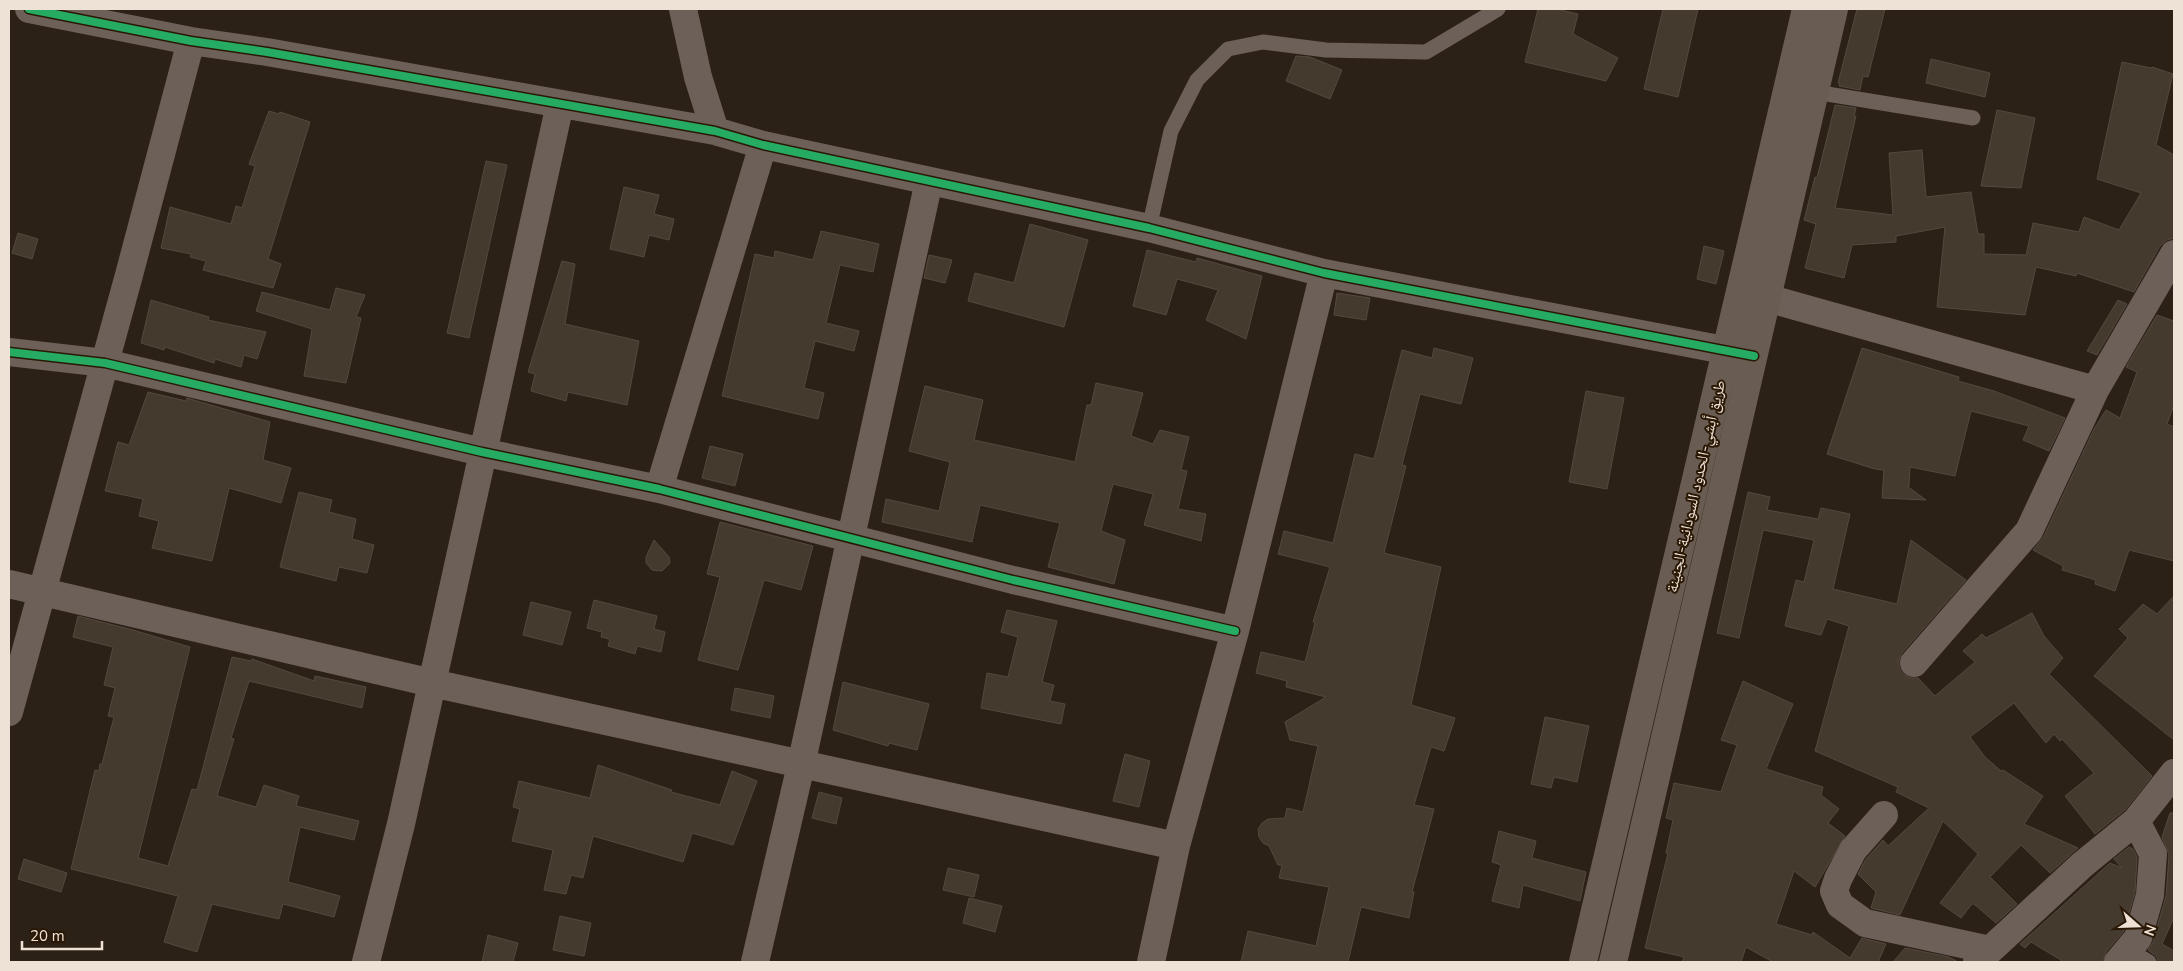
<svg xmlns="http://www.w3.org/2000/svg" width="2183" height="971" font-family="'Nunito Sans','Noto Naskh Arabic',sans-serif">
  <rect width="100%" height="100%" fill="#2c2116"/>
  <path fill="#453a2e" stroke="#524940" d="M 1538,9 L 1556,9 L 1578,14 L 1573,34 L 1618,58 L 1606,81 L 1525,62 Z
    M 1663,9 L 1698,9 L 1678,97 L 1644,89 Z
    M 1857,9 L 1885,9 L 1868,77 L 1863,76 L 1860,90 L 1839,86 L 1840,84 L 1838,83 Z
    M 1296,56 L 1310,57 L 1342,70 L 1330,99 L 1286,81 Z
    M 1931,59 L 1990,73 L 1985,97 L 1926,83 Z
    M 2122,62 L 2151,68 L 2152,67 L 2173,74 L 2156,145 L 2174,155 L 2174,238 L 2167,240 L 2160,246 L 2134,292 L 2077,273 L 2076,276 L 2036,267 L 2025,315 L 1937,307 L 1945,227 L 1896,236 L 1896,242 L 1852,245 L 1844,278 L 1805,268 L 1816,224 L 1804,220 L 1815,177 L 1817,178 L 1835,105 L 1856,108 L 1854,116 L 1856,116 L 1835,208 L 1893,215 L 1889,153 L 1922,150 L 1926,197 L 1971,192 L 1978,234 L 1984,234 L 1984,254 L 2026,255 L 2033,223 L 2079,232 L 2084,217 L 2119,230 L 2141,193 L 2097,179 Z
    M 1997,110 L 2035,118 L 2021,188 L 1981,186 Z
    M 269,111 L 279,114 L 280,112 L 310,122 L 268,259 L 281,264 L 273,288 L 203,270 L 206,261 L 190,257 L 191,254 L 161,248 L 170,207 L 231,224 L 236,206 L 242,208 L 255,166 L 249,164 Z
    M 486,161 L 507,165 L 469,338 L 447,333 Z
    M 624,187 L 659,195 L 654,214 L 674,219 L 669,240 L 649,235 L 644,257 L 610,249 Z
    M 1030,224 L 1088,240 L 1064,327 L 968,301 L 975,273 L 1014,283 Z
    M 821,231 L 879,244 L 873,272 L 840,265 L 826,323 L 859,331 L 854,351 L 815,341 L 804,388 L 824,393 L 818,419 L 722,396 L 755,254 L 774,258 L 775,251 L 813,260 Z
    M 18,233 L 38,239 L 32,259 L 12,253 Z
    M 1704,246 L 1724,251 L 1716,284 L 1697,279 Z
    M 1147,250 L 1196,262 L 1197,258 L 1262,276 L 1246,339 L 1206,320 L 1218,290 L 1177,279 L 1166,315 L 1133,306 Z
    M 929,255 L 952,260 L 945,283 L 924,278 Z
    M 562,261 L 575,264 L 565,324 L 639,341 L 627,405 L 568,392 L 566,401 L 531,391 L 535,374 L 528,372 Z
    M 336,288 L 365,295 L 356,317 L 361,318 L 346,383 L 304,376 L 312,329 L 256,311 L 262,292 L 330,310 Z
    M 1337,293 L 1370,298 L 1366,320 L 1334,315 Z
    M 151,300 L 209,317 L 208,320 L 266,332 L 257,359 L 244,355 L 241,367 L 215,359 L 214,363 L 165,347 L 164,350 L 141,343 Z
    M 2118,300 L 2127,304 L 2097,355 L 2087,351 Z
    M 2157,315 L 2174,321 L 2174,405 L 2167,424 L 2174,427 L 2174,561 L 2129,550 L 2115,591 L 2095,584 L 2096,580 L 2062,570 L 2063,566 L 2033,550 L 2043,538 L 2094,429 L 2106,410 L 2120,418 L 2137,372 L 2126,367 Z
    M 1434,348 L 1473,358 L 1461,404 L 1420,394 L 1402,465 L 1406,466 L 1384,553 L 1441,567 L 1411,705 L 1455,718 L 1444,751 L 1431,747 L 1414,805 L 1434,809 L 1412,892 L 1414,892 L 1409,918 L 1361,907 L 1348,962 L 1241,962 L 1248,931 L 1316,946 L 1329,887 L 1279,878 L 1282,865 L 1278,865 L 1269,846 L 1263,843 L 1259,837 L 1258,829 L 1262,823 L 1268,819 L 1285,818 L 1287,808 L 1303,812 L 1318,746 L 1290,740 L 1285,722 L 1326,697 L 1286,687 L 1287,681 L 1256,673 L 1261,652 L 1305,662 L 1315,623 L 1313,622 L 1330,567 L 1278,554 L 1284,531 L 1333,543 L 1355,454 L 1374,459 L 1402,350 L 1432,358 Z
    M 1862,348 L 1959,377 L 1958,381 L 1994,391 L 2065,418 L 2049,451 L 2023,440 L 2029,426 L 1971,411 L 1955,476 L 1910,467 L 1909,486 L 1907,486 L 1926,500 L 1882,498 L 1884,470 L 1875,469 L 1827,454 Z
    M 1096,383 L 1143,393 L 1131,436 L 1153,444 L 1160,430 L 1189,437 L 1181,470 L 1187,471 L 1178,509 L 1206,514 L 1201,541 L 1144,525 L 1153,494 L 1113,484 L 1101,531 L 1125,540 L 1114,584 L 1048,567 L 1060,523 L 980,505 L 972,542 L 882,522 L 886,499 L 939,511 L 950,462 L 909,451 L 925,386 L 983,400 L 974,440 L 1075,462 L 1087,405 L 1091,405 Z
    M 1586,391 L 1624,398 L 1607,489 L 1569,482 Z
    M 148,392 L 186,401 L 187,398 L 197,401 L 270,422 L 263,460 L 291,468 L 281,503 L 229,488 L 212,561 L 152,548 L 159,521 L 139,516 L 143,499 L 105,491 L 118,442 L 129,445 Z
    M 710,446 L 743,454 L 735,486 L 702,478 Z
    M 299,492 L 332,500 L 329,512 L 356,519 L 352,539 L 374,545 L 367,573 L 339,567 L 336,581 L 280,567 Z
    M 1748,492 L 1770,497 L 1767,510 L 1818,519 L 1821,508 L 1850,514 L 1833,589 L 1897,604 L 1911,540 L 1966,580 L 1902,653 L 1899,660 L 1899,668 L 1903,674 L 1911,678 L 1918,678 L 1935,696 L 1975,662 L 1963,651 L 1982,634 L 1986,638 L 2032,613 L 2044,636 L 2063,658 L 2049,674 L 2152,776 L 2125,810 L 2095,834 L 2065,796 L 2094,773 L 2062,739 L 2060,741 L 2054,734 L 2046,743 L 2014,703 L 1970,737 L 1985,757 L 2001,771 L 2003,770 L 2043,796 L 2024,824 L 2078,848 L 2050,873 L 2021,845 L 1990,877 L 2017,904 L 1996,923 L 1974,904 L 1972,904 L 1961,918 L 1940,903 L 1978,854 L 1943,821 L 1900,915 L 1871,908 L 1876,892 L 1858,874 L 1866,859 L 1883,840 L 1888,846 L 1929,808 L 1896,792 L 1898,787 L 1815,751 L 1849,626 L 1827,619 L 1821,635 L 1785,626 L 1796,580 L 1804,582 L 1814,540 L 1763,530 L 1739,638 L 1717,633 Z
    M 720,522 L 813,546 L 801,590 L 764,580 L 738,670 L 698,660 L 720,577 L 707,574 Z
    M 654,540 L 669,557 L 670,563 L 662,571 L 652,570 L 646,563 L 646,557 Z
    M 2174,596 L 2174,740 L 2094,676 L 2128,638 L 2119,629 L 2143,604 L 2157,614 Z
    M 594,600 L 657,616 L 654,629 L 665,632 L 661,652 L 637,646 L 635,654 L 608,646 L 610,639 L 601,637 L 602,632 L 587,628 Z
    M 531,602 L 571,612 L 562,645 L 523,635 Z
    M 1007,610 L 1057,621 L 1042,682 L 1054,685 L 1050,701 L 1065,704 L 1061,724 L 981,708 L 987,673 L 1008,677 L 1018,637 L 1001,632 Z
    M 78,616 L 133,630 L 190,647 L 138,858 L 168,866 L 192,789 L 197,790 L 232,657 L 251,661 L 252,659 L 314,681 L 315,676 L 366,687 L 362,708 L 249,681 L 231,738 L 234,739 L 217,796 L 256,807 L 264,785 L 299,796 L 296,806 L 359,821 L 354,840 L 300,827 L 288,882 L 340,896 L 334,917 L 283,904 L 279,919 L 212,904 L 197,952 L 164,942 L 178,896 L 71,869 L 95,770 L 99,771 L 100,764 L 102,764 L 114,717 L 108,716 L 115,688 L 104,685 L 113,647 L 73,637 Z
    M 1743,681 L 1793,704 L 1766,769 L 1823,787 L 1821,795 L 1839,809 L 1828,823 L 1845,836 L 1815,887 L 1794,871 L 1776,924 L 1812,935 L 1813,932 L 1850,958 L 1862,938 L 1886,944 L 1878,962 L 1773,962 L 1746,947 L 1741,962 L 1682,962 L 1684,957 L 1645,948 L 1668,853 L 1666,853 L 1673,820 L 1666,818 L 1674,783 L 1721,792 L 1737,745 L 1721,740 Z
    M 843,682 L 929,704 L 917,750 L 889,743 L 888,746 L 833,730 Z
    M 735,688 L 774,696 L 770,718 L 731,710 Z
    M 1545,717 L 1589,726 L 1577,782 L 1554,777 L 1551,788 L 1531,784 Z
    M 1125,754 L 1150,761 L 1139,807 L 1113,801 Z
    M 598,765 L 672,790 L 671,792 L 720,805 L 732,771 L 757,781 L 733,845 L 692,833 L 683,862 L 593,836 L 583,878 L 571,875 L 566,894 L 544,890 L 553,850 L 512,841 L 520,809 L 513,807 L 519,781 L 590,798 Z
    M 819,792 L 842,798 L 836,824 L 812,818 Z
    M 2170,813 L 2174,813 L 2174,917 L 2162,944 L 2174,951 L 2174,962 L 2158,962 L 2157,957 L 2148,950 L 2153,942 L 2166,896 L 2169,855 L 2162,837 Z
    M 1499,831 L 1536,841 L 1532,858 L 1586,872 L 1580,901 L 1523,885 L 1519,908 L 1492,901 L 1501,865 L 1492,862 Z
    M 2129,847 L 2133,849 L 2137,857 L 2135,892 L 2124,931 L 2106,952 L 2103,962 L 2064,962 L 2031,942 L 2025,948 L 2020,944 L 2110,863 L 2122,868 L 2114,859 Z
    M 24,859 L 67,873 L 61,892 L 18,879 Z
    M 948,868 L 979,875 L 974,897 L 943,890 Z
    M 969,898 L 1002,906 L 995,932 L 963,923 Z
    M 560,916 L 591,923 L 584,956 L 553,950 Z
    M 488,935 L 518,943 L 513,962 L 482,962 Z
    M 1905,948 L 1949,957 L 1958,962 L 1893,962 Z"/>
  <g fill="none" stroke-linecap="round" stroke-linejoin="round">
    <path stroke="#6c6059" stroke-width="15" d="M 1815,92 L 1973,118
      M 1149,228 L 1171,131 L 1197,80 L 1228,49 L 1263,42 L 1326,50 L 1426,52 L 1498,9
      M 2127,949 L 2149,962"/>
    <path stroke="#6c6059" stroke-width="28" d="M 29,9 L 191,41 L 267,52 L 715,131 L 763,145 L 1149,228 L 1324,273 L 1750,355
      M 683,9 L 698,77 L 715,131
      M 1767,298 L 2095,390
      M 9,352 L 105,363 L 482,452 L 659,489 L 1013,580 L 1235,631
      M 659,489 L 763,145
      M 9,584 L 432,683 L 1176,846
      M 1914,663 L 2029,531 L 2095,390 L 2174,254
      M 9,712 L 129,275 L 191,41
      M 1884,815 L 1853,850 L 1838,879 L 1834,891 L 1840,905 L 1865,923 L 1990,950
      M 366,962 L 401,824 L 560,104
      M 755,962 L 801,765 L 929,181
      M 1151,962 L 1176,846 L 1235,631 L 1324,273
      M 1977,962 L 2082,865 L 2136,821 L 2174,773
      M 2118,962 L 2138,938 L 2150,895 L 2153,854 L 2136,821"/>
    <path stroke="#695d53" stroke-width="28" d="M 1583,962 L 1806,9
      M 1613,962 L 1834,9"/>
    <defs>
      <path id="cycleway" d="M 29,9 L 191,41 L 267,52 L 715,131 L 763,145 L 1149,228 L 1324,273 L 1754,356
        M 9,352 L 105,363 L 482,452 L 659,489 L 1013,580 L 1235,631"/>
    </defs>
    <use href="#cycleway" stroke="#2a1805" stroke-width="11"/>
    <use href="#cycleway" stroke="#26ab63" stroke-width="8"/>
  </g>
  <g text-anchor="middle" stroke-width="4" stroke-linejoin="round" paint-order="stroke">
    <g font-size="16" fill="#eee1d5" stroke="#2a1805">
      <text transform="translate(1695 486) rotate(-77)" y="6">طريق أبشي-الحدود السودانية-الجنينة</text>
    </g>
  </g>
  <rect width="2183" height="971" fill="none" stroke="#eee1d5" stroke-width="20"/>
  <g transform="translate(2138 926) rotate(110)" stroke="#2a1805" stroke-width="4" paint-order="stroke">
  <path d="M0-4L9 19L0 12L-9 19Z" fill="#eee1d5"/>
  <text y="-8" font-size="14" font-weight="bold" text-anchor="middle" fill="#eee1d5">N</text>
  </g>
  <path d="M22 941v8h80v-8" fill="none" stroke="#eee1d5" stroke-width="2.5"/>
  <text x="30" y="941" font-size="15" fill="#eee1d5" stroke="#2a1805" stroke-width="4" paint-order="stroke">20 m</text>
</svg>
